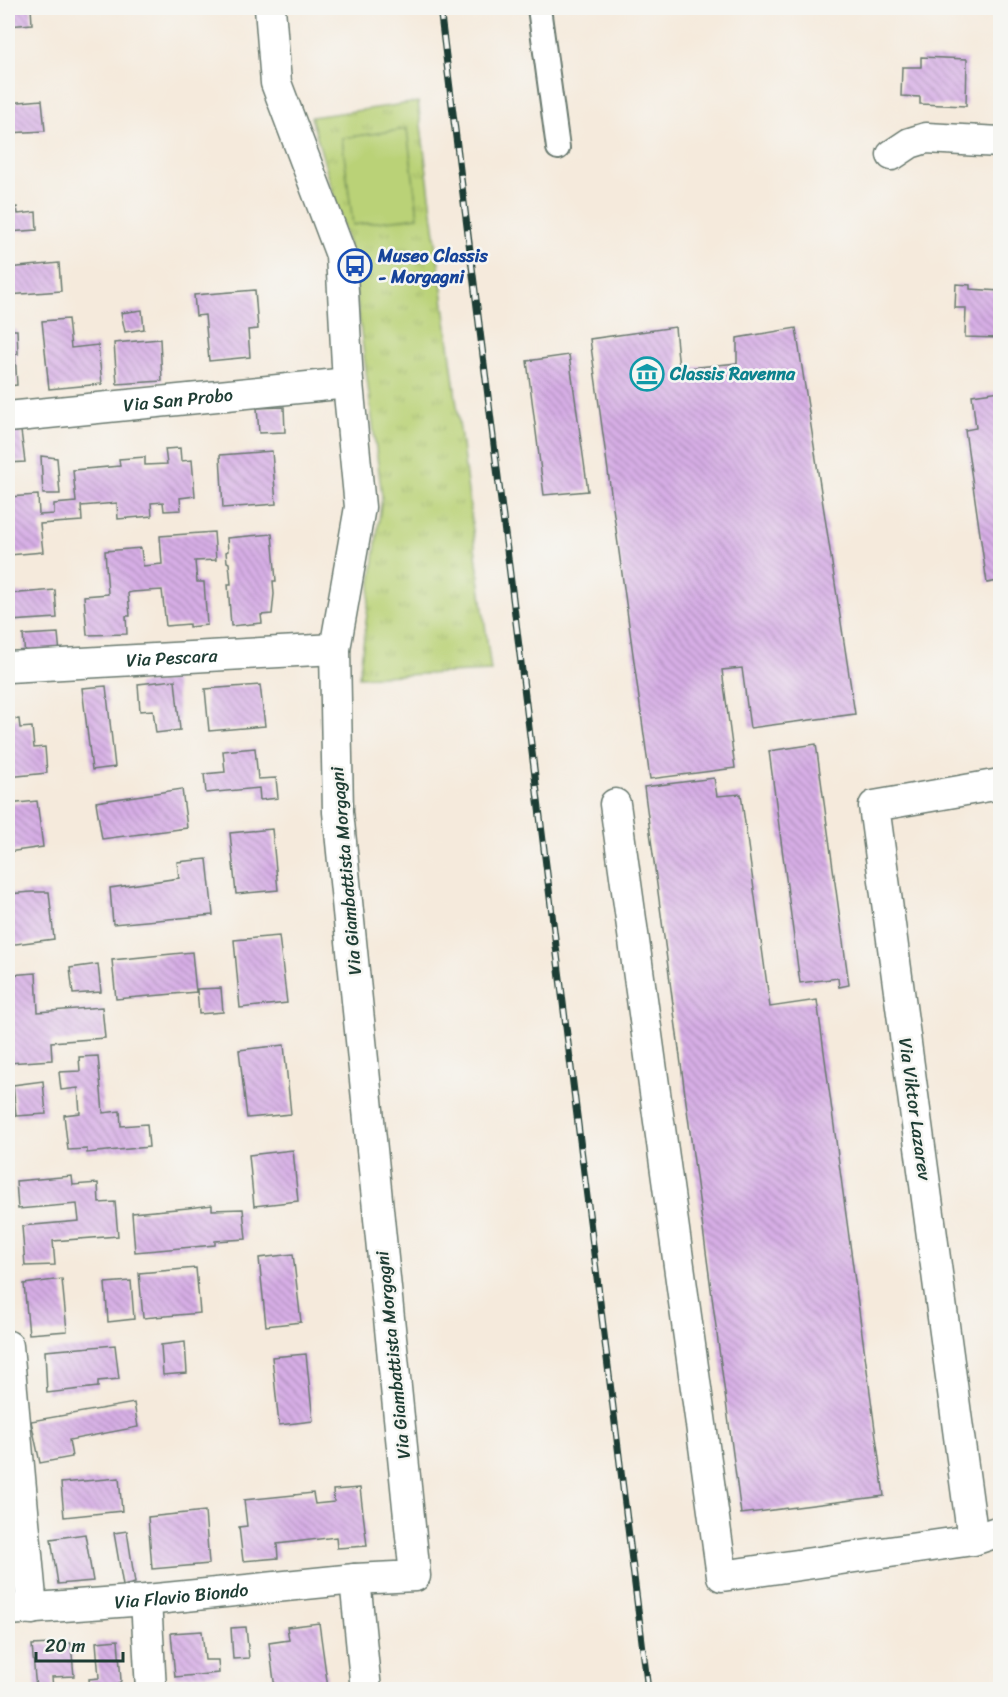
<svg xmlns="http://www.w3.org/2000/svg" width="1008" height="1697" font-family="Sriracha,sans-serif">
  <defs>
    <pattern id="grass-tufts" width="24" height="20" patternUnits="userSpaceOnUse" patternTransform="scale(1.5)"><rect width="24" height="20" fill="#bad277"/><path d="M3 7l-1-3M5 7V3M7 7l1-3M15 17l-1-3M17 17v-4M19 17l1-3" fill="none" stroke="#9fb568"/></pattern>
    <pattern id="building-back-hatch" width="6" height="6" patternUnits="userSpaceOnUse" patternTransform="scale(1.5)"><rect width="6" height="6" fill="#d7aee6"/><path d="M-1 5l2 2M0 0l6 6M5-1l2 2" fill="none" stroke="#ae8fbb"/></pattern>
  </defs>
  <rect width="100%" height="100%" fill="#f6f6f2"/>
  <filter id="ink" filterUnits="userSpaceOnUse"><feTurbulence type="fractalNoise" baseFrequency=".0167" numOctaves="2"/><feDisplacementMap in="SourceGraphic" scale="12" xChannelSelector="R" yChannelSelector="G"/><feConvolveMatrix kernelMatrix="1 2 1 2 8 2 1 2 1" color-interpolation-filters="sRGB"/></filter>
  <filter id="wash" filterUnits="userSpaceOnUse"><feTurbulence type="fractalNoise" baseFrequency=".008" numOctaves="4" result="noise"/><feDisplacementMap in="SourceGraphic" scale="24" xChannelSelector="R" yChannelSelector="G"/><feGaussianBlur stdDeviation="1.35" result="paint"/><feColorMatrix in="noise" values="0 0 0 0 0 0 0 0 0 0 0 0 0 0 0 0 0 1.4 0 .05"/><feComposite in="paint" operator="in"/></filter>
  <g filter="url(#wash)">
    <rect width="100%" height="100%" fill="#f5eadc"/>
    <path fill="url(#grass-tufts)" stroke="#6c8856" stroke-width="1.5" d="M 418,102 L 491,671 L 359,677 L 382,496 L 351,254 L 311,117 Z"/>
    <path fill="#bad277" stroke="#6c8856" stroke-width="1.5" d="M 407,129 L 418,217 L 353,225 L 342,138 Z"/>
    <g id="blocks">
      <path fill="url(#building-back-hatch)" d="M 8,8 L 31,8 L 32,24 L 8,26 Z
        M 921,57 L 967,59 L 966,106 L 920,104 L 920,97 L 901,96 L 902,67 L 921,67 Z
        M 42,100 L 45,131 L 8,133 L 8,103 Z
        M 17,207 L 18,214 L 36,212 L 37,230 L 8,232 L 8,208 Z
        M 59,263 L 61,291 L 8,295 L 8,268 Z
        M 956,284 L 970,285 L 970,289 L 1000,291 L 1000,338 L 965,337 L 966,308 L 955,308 Z
        M 255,290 L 258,329 L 248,330 L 250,357 L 209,361 L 205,315 L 196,316 L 194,295 Z
        M 142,310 L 144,329 L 125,332 L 121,313 Z
        M 68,319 L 71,348 L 98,345 L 102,384 L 49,389 L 42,321 Z
        M 675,327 L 679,369 L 737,363 L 737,338 L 796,328 L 855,714 L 750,728 L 742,668 L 722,670 L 735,768 L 650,779 L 590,339 Z
        M 8,330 L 17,330 L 18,354 L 15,354 L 17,385 L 8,386 Z
        M 160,339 L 162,381 L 117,384 L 114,343 Z
        M 569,355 L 588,491 L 544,495 L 527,361 Z
        M 1000,391 L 1000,589 L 999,589 L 998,581 L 987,583 L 965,430 L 976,428 L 972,395 Z
        M 284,407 L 285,432 L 259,433 L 257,408 Z
        M 21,431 L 25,462 L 8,463 L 8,433 Z
        M 180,448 L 181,461 L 192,460 L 195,496 L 180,498 L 181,510 L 164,511 L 163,502 L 151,503 L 152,516 L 118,519 L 117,503 L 81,506 L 82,521 L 40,524 L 43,552 L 9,555 L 8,497 L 38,495 L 39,515 L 54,514 L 54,504 L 76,502 L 73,470 L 120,466 L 119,459 L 145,457 L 145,465 L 167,464 L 165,449 Z
        M 272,451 L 276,504 L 223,508 L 220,455 Z
        M 41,456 L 57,458 L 60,494 L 43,494 Z
        M 214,532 L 216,560 L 195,561 L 197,582 L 204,582 L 207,625 L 189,627 L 189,624 L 166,626 L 162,590 L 132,592 L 128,593 L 130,616 L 126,616 L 127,634 L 87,635 L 84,596 L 108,594 L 105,551 L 141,548 L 143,566 L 162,564 L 160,536 Z
        M 272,534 L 276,581 L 273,581 L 274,594 L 272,614 L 261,615 L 262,623 L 231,626 L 228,584 L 231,584 L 229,563 L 227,562 L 226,552 L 228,551 L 227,538 Z
        M 55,590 L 57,618 L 10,621 L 11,646 L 8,647 L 8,594 Z
        M 58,633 L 60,654 L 25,655 L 23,635 Z
        M 175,680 L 180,730 L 156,733 L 153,710 L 140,711 L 138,684 Z
        M 260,685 L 265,726 L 209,731 L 205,689 Z
        M 106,686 L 115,767 L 92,770 L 82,688 Z
        M 19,719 L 20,728 L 32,727 L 34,748 L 45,747 L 47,773 L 8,777 L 8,720 Z
        M 816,744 L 849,985 L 839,987 L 838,978 L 800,983 L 769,751 Z
        M 255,748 L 258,779 L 276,778 L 278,798 L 260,800 L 259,788 L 206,793 L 204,774 L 225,772 L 223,751 Z
        M 714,778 L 717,796 L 741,794 L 770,1007 L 817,1000 L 884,1496 L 741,1514 L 644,787 Z
        M 182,789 L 187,828 L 102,839 L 96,802 Z
        M 37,801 L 43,847 L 8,852 L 8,804 Z
        M 272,829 L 278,890 L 236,894 L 230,833 Z
        M 207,859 L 213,915 L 113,924 L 110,888 L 179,878 L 177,862 Z
        M 32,892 L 49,892 L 54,939 L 8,945 L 8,894 Z
        M 279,936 L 287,1003 L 240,1008 L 234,940 Z
        M 192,952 L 196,992 L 116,999 L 112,960 Z
        M 98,964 L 101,992 L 73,994 L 70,968 Z
        M 36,973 L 38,1012 L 102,1007 L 105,1038 L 51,1042 L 52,1060 L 8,1063 L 8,975 Z
        M 221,988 L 223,1012 L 199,1014 L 197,989 Z
        M 284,1045 L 291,1114 L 247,1118 L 239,1050 Z
        M 98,1056 L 103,1113 L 120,1111 L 121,1126 L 147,1124 L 149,1147 L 87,1153 L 87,1149 L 68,1150 L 64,1115 L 80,1113 L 78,1088 L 61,1090 L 59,1072 L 80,1071 L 79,1057 Z
        M 43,1081 L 46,1114 L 16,1116 L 13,1085 Z
        M 293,1150 L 298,1201 L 254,1206 L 249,1155 Z
        M 72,1176 L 73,1185 L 98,1183 L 99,1203 L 115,1202 L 118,1236 L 53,1241 L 55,1265 L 25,1266 L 22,1226 L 79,1221 L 77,1204 L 18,1209 L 16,1181 Z
        M 212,1205 L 212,1210 L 243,1209 L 246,1239 L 215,1241 L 215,1245 L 135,1252 L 132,1213 L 188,1208 Z
        M 293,1254 L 301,1322 L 266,1326 L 259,1258 Z
        M 196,1268 L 200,1313 L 143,1318 L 139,1273 Z
        M 62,1279 L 67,1331 L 29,1334 L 24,1284 Z
        M 131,1281 L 134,1319 L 108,1322 L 105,1283 Z
        M 185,1342 L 187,1373 L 163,1375 L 161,1345 Z
        M 115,1345 L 119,1379 L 98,1381 L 98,1387 L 47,1393 L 45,1351 Z
        M 306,1354 L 313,1421 L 279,1425 L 272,1357 Z
        M 134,1403 L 138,1427 L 69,1440 L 72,1457 L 40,1463 L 31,1421 Z
        M 119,1478 L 122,1511 L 64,1517 L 61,1483 Z
        M 360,1488 L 367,1546 L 337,1548 L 336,1537 L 277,1544 L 278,1558 L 243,1561 L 239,1527 L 247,1526 L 244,1500 L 313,1493 L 315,1504 L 334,1502 L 333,1490 Z
        M 205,1511 L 209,1564 L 152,1569 L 148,1517 Z
        M 127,1531 L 135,1583 L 123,1586 L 114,1533 Z
        M 85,1534 L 93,1581 L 58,1584 L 51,1539 Z
        M 319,1623 L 328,1688 L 314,1689 L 275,1689 L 269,1643 L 289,1640 L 287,1627 Z
        M 246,1627 L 249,1658 L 233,1659 L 231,1628 Z
        M 202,1631 L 205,1660 L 218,1660 L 219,1673 L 175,1677 L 171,1633 Z
        M 118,1640 L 121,1681 L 112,1689 L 90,1689 L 89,1679 L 99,1678 L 96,1642 Z
        M 71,1643 L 74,1676 L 52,1677 L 53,1689 L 36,1689 L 32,1645 Z"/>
    </g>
  </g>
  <g filter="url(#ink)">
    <use href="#blocks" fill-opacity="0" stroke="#6a7a6f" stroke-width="1.5"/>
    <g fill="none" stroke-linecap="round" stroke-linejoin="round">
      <defs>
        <path id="pedestrian" d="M 539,8 L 558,148"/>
        <g id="minor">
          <path d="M 892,155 L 910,143 L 926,138 L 1000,142"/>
          <path id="s1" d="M 8,417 L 348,383"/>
          <path id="s2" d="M 8,667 L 335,649"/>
          <path d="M 615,804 L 722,1576 L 973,1540 L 1000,1531"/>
          <path d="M 8,1346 L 32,1609"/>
          <path d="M 973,1540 L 874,806 L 1000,784"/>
          <path d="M 355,1579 L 366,1690"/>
          <path d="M 146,1600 L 151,1690"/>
          <path id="s3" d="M 8,1610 L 146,1600 L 355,1579 L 415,1576 L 338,812 L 335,649 L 360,507 L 348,383 L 341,255 L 276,83 L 270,8"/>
        </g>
      </defs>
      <use href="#pedestrian" stroke="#6a7a6f" stroke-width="26"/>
      <use href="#minor" stroke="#6a7a6f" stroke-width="33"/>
      <use href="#pedestrian" stroke="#fff" stroke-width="22"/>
      <use href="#minor" stroke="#fff" stroke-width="30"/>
      <defs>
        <path id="rail" d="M 440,8 L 648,1690"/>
      </defs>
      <use href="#rail" stroke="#1f3d34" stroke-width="7"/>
      <use href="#rail" stroke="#f6f6f2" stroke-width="4.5" stroke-dasharray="14" stroke-linecap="butt"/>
    </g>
  </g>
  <defs>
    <symbol id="bus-ring" viewBox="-11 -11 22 22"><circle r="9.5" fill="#f6f6f2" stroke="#1a4fb4" stroke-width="1.5"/><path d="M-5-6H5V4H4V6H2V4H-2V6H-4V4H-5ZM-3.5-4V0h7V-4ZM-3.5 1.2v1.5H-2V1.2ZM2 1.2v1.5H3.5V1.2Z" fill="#1a4fb4"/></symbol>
    <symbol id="museum-ring" viewBox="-11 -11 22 22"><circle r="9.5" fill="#f6f6f2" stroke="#0f9aa8" stroke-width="1.5"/><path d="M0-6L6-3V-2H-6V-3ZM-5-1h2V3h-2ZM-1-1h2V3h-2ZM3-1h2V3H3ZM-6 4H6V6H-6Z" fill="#0f9aa8"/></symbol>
  </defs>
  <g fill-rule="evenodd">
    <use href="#bus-ring" x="336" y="247" width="38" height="38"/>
    <use href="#museum-ring" x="628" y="355" width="38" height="38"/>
  </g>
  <g text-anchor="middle" stroke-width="5" stroke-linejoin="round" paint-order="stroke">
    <g font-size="18" font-weight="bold" fill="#164399" stroke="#f6f6f2" text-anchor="start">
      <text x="378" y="262">Museo Classis<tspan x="378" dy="21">- Morgagni</tspan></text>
    </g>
    <g font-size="18" font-weight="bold" fill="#0d838f" stroke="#f6f6f2" text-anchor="start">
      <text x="670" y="380">Classis Ravenna</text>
    </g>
    <g font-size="18" fill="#1f3d34" stroke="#f6f6f2">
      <text dy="6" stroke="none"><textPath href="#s1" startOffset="171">Via San Probo</textPath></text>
      <text dy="6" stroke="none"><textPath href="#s2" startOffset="164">Via Pescara</textPath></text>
      <text transform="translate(346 871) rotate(-95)" y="6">Via Giambattista Morgagni</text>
      <text transform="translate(915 1109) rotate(82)" y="6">Via Viktor Lazarev</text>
      <text transform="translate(393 1355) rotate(-96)" y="6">Via Giambattista Morgagni</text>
      <text dy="6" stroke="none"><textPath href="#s3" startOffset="174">Via Flavio Biondo</textPath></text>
    </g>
  </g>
  <rect width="1008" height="1697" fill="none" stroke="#f6f6f2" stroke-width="30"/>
  <path d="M36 1652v9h87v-9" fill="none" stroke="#1f3d34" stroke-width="3"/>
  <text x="45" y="1652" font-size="18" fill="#1f3d34" stroke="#f6f6f2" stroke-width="4.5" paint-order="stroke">20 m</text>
</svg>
